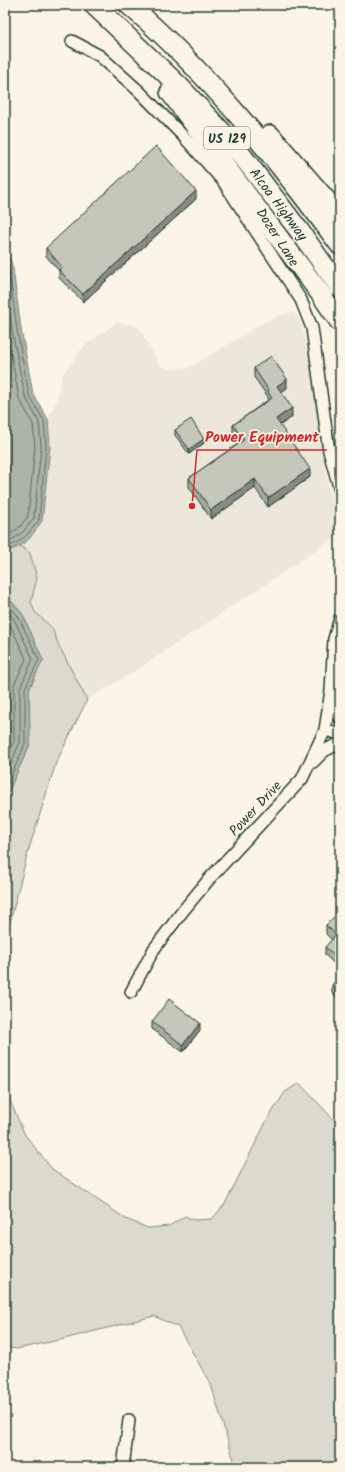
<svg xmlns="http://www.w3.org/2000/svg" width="345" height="1472" font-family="Kalam,sans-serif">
  <rect width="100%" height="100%" fill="#fcf5e5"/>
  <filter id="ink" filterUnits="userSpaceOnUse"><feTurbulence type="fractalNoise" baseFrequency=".025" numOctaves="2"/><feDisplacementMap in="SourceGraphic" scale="8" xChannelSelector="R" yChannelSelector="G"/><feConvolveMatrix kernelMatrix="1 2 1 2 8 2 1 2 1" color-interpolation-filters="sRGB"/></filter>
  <g filter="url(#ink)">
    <path fill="#ece7d8" d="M 293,312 L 299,319 L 303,331 L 311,362 L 321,443 L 330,494 L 340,507 L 340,534 L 143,666 L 87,700 L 59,646 L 52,628 L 35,612 L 31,602 L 37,578 L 30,553 L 20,546 L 30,538 L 42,521 L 50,447 L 48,419 L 56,401 L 63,374 L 83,347 L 117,322 L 139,327 L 160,366 L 171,369 L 189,368 L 260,325 L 283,314 Z"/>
    <path fill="#dcdacc" stroke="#7e8c80" d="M 20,546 L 30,553 L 37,578 L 31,602 L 35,612 L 52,628 L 59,646 L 87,700 L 56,763 L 28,852 L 5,942 L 5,799 L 30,744 L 29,689 L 43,660 L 22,613 L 5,595 L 5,552 Z
      M 5,1065 L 11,1103 L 25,1135 L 52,1169 L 126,1219 L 148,1228 L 169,1226 L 185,1216 L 194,1220 L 212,1219 L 225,1204 L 267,1120 L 285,1092 L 299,1083 L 340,1126 L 340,1467 L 236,1467 L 211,1385 L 178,1327 L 154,1316 L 64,1339 L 17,1349 L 5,1347 Z"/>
    <path fill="#aeb3a7" stroke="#758479" d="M 5,242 L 13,269 L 21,329 L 33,394 L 48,419 L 50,447 L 42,521 L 30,538 L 20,546 L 5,552 Z
      M 5,595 L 22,613 L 43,660 L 29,689 L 30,744 L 5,799 Z"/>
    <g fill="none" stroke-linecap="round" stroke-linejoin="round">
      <path stroke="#586c62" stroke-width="1" d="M 5,255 L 9,270 L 17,330 L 29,395 L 44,421 L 46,447 L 39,520 L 27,535 L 18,542 L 5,548
        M 5,277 L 12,331 L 25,396 L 39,422 L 41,447 L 34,518 L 24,531 L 15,538 L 5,542
        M 5,322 L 19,398 L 33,424 L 35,447 L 28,516 L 20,527 L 12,533 L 5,536
        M 5,601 L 18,616 L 39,660 L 25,688 L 25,744 L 5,790
        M 5,609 L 14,619 L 33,659 L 20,688 L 20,742 L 5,778
        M 5,617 L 9,622 L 26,659 L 14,685 L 14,741 L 5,764"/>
      <defs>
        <path id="street" d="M 72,41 L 100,56 L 140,92 L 186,139 L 223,181 L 301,300 L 312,328 L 329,451 L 340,491
          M 332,694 L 340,718
          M 325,730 L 340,734
          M 313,762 L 324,751 L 340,743
          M 131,992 L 154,949 L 182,912 L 210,878 L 302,779 L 325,730 L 331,690 L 334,639 L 340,618
          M 123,1467 L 129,1420"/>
        <path id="highway" d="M 94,5 L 180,87 L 221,131 L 243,157 L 301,233 L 340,288
          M 129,5 C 210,74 277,160 340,245
          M 170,92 L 320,293 L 340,322
          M 270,135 L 340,216"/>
      </defs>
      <use href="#street" stroke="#1f3d34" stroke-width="14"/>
      <use href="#highway" stroke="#1f3d34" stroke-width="22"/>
      <use href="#street" stroke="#fcf5e5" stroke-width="11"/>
      <use href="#highway" stroke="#fcf5e5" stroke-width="19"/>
    </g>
    <path fill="#a9ab9f" stroke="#1f3d34" d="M 196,199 L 83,302 L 59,278 L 59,271 L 46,256 L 46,248 Z
      M 254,368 L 287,388 L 281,392 L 292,417 L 280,425 L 310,477 L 268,507 L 255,488 L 211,519 L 189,487 L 189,478 L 239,443 L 233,434 L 233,425 L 268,400 L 268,397 L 254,377 Z
      M 175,430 L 204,443 L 189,454 L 175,435 Z
      M 340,911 L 340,969 L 325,955 L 325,947 L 332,940 L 326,934 L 326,925 Z
      M 340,976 L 340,1000 L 332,993 L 332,985 Z
      M 152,1022 L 200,1030 L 183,1052 L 152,1029 Z"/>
    <path fill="#8a8b82" stroke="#1f3d34" d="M 196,191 L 196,199 L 83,302 L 83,294 Z
      M 287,379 L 287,388 L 277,395 L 277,386 Z
      M 292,408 L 292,417 L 276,428 L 276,419 Z
      M 204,439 L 204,443 L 189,454 L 189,449 Z
      M 310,469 L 310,477 L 268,507 L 268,498 Z
      M 255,479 L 255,488 L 211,519 L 211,510 Z
      M 200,1023 L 200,1030 L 183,1052 L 183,1045 Z"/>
    <path fill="#c5c7b9" stroke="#1f3d34" d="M 156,146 L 196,191 L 83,294 L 59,270 L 62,267 L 46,248 Z
      M 271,356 L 287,379 L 277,386 L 292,408 L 276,419 L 310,469 L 268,498 L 255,479 L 211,510 L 189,478 L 244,440 L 233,425 L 272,398 L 268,392 L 269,391 L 254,368 Z
      M 191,419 L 204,439 L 189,449 L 175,430 Z
      M 340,911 L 340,960 L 325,947 L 336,935 L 326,925 Z
      M 340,976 L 340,992 L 332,985 Z
      M 169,999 L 200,1023 L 183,1045 L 152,1022 Z"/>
  </g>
  <g text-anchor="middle" stroke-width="3.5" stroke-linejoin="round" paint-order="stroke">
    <rect fill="#fcf5e5" stroke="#617469" stroke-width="1" x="204" y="127" width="46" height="22" rx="3"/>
    <g font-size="13" font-weight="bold" fill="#1f3d34">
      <text x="227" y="143">US 129</text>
    </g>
    <g font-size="14" fill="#1f3d34" stroke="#fcf5e5">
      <text transform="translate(279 204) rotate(53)" y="5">Alcoa Highway</text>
      <text transform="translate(278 237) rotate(57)" y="5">Dozer Lane</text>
      <text transform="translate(255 808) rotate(-47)" y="5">Power Drive</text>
    </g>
  </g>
  <path fill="none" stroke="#d62828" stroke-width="1.5" d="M192 506L197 450H327"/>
  <circle fill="#d62828" stroke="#fcf5e5" stroke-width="1.5" cx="192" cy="506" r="4"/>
  <g font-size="15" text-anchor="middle" font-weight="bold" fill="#d62828" stroke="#fcf5e5" stroke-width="3.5" stroke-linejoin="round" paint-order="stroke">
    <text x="262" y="442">Power Equipment</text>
  </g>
  <rect width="345" height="1472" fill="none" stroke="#fcf5e5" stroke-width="20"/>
  <rect x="10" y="10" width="325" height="1452" fill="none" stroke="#1f3d34" stroke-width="1.5" filter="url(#ink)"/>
</svg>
